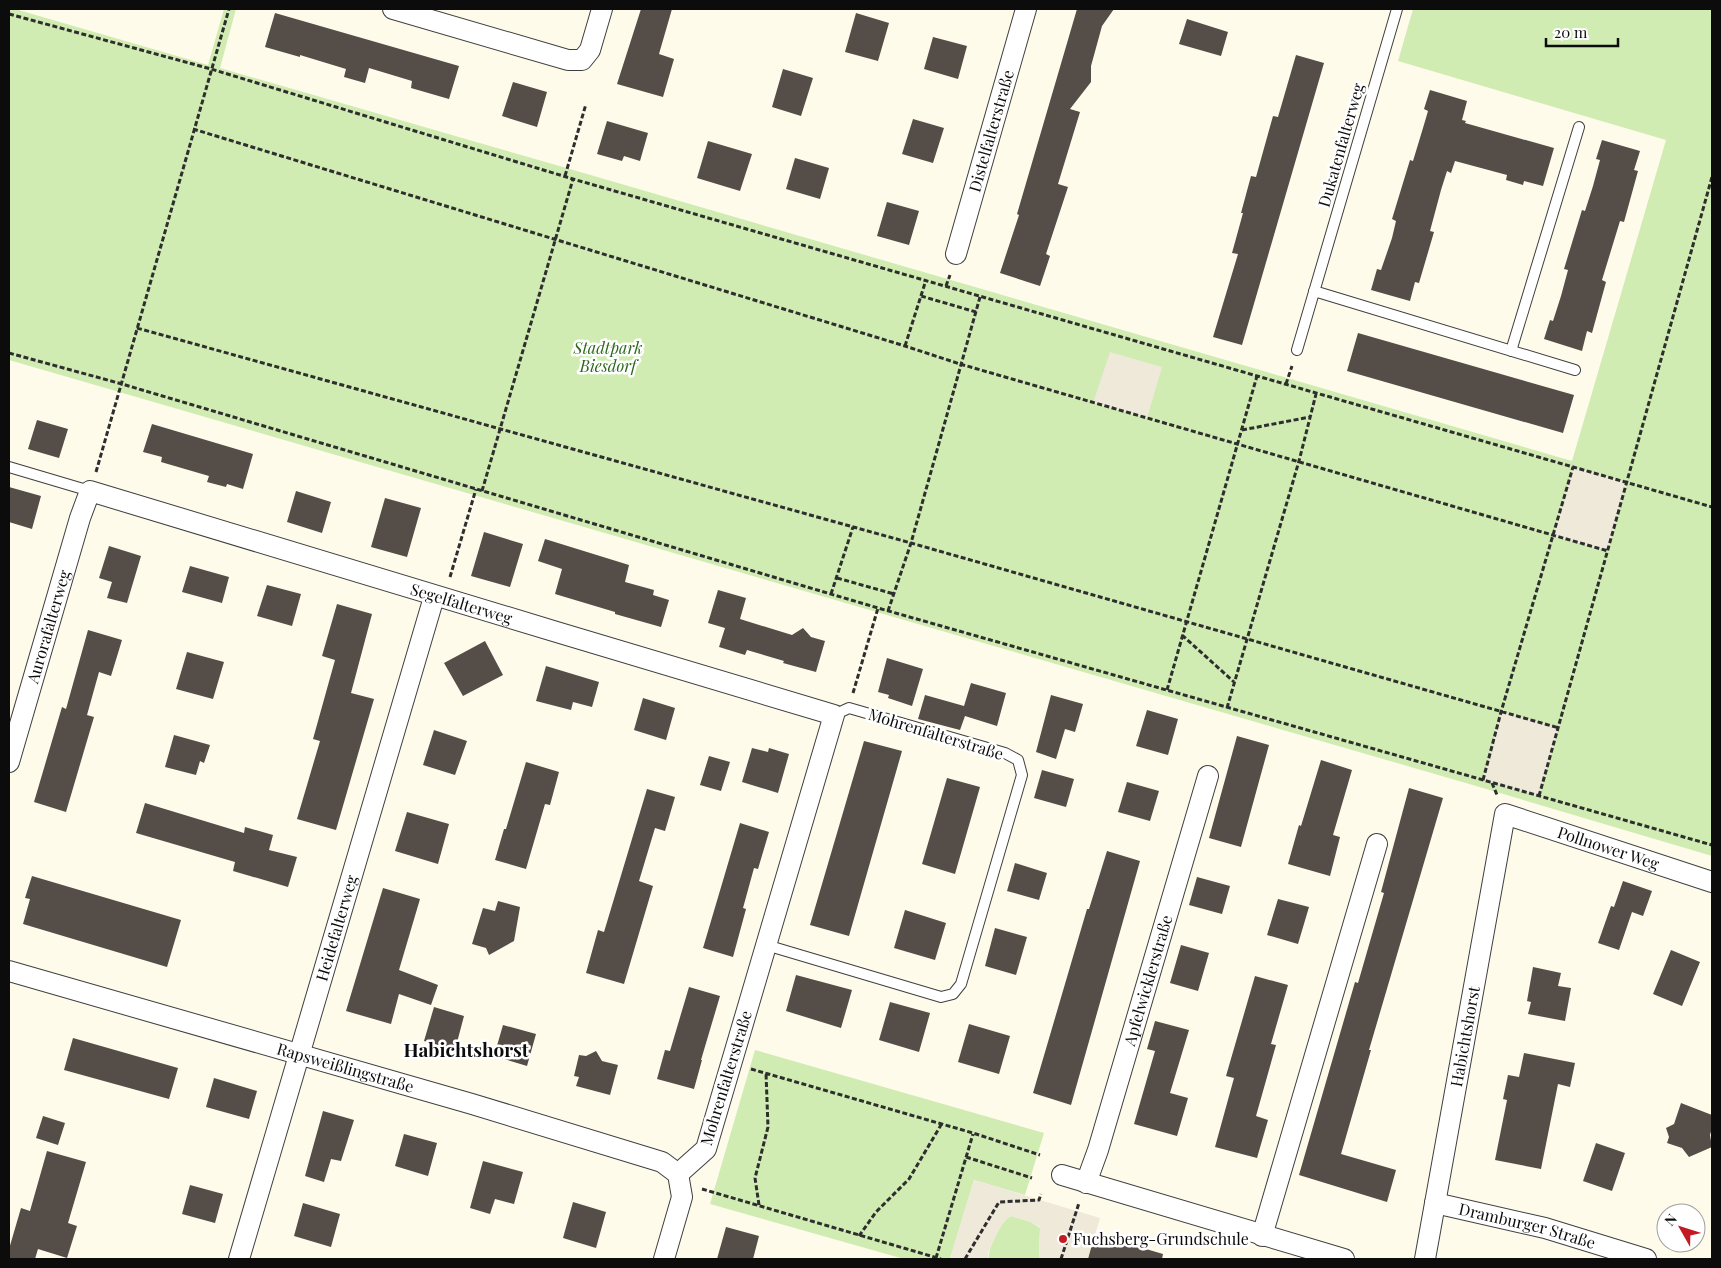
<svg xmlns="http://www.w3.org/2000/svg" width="1721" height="1268" font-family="'Playfair Display',serif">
  <rect width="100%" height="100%" fill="#fffbeb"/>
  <path fill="#d0ecb2" d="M 9,9 L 15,9 L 208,65 L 224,9 L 236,9 L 220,68 L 563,167 L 1572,461 L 1666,140 L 1398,61 L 1413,9 L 1712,9 L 1712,856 L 1483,788 L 9,360 Z
    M 755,1050 L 1044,1133 L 1025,1195 L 974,1180 L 950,1259 L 904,1259 L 710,1204 Z
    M 1011,1216 L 1031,1222 L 1040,1228 L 1039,1259 L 989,1259 C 987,1249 1001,1220 1011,1216 Z"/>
  <path fill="#efe9da" d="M 1110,352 L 1162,367 L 1147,418 L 1093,403 Z
    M 1573,467 L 1627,482 L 1608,551 L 1553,536 Z
    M 1501,712 L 1559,728 L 1539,796 L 1483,780 Z
    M 974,1180 L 1100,1218 L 1088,1259 L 1039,1259 L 1040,1227 L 1031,1222 L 1011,1216 L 1004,1221 L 996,1236 L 988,1253 L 989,1259 L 950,1259 Z"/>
  <path fill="#554d48" d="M 641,9 L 672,9 L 659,54 L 674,59 L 663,97 L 617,84 Z
    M 1077,9 L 1114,9 L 1102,26 L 1091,66 L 1091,82 L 1070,109 L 1080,112 L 1058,184 L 1068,187 L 1046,254 L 1050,256 L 1040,286 L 1000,273 L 1019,215 L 1017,214 Z
    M 275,13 L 459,66 L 449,99 L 411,88 L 412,81 L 369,68 L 365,83 L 344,77 L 346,69 L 300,55 L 300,57 L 265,47 Z
    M 856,13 L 889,23 L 878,61 L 845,52 Z
    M 1187,19 L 1228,32 L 1221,56 L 1179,44 Z
    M 933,37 L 967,46 L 958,79 L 924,69 Z
    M 1296,55 L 1324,63 L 1242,345 L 1213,337 L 1238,254 L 1232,253 L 1243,213 L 1241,213 L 1251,176 L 1256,177 L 1273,116 L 1278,117 Z
    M 783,69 L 813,78 L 801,116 L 772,107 Z
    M 513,82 L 547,92 L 537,127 L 502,116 Z
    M 1430,90 L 1467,101 L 1462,120 L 1466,121 L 1465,123 L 1554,148 L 1543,186 L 1524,181 L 1523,185 L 1506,180 L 1507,175 L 1455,161 L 1451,173 L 1447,171 L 1441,190 L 1430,231 L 1434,232 L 1419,283 L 1415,282 L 1410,301 L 1371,290 L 1377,269 L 1381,270 L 1392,238 L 1396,221 L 1392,219 L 1410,160 L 1413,161 L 1423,128 L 1428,111 L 1424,109 Z
    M 913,119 L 944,128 L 933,163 L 902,154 Z
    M 607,121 L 648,133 L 640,161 L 624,156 L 622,161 L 597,154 Z
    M 1602,140 L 1640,151 L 1634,170 L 1638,171 L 1624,222 L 1620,221 L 1602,280 L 1606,282 L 1592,333 L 1587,331 L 1582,351 L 1544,339 L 1550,320 L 1553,321 L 1561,296 L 1568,270 L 1564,269 L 1582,210 L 1585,211 L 1593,186 L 1600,160 L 1596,159 Z
    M 708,141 L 752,154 L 740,191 L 697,178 Z
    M 795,158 L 829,168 L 820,199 L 786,189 Z
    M 887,202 L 919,211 L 909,245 L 877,236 Z
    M 1358,333 L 1574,395 L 1563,433 L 1347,371 Z
    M 37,420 L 68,429 L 59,458 L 28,449 Z
    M 152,424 L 253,454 L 243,489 L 227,484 L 226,487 L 207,482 L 209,476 L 161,462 L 162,457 L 143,452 Z
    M 9,487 L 41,496 L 32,529 L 9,522 Z
    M 296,491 L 331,502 L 322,533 L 287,522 Z
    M 385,498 L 421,508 L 407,557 L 371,547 Z
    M 484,532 L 523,544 L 510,587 L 471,576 Z
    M 545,539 L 629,565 L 625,582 L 654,590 L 653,595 L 669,600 L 661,627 L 615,614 L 615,612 L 555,594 L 562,569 L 538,561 Z
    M 109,546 L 141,556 L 127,603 L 107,598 L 112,582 L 99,578 Z
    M 190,566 L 229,577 L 222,603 L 182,592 Z
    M 267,585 L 301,594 L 292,626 L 257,616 Z
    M 718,590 L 746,598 L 740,619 L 792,635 L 803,628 L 811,637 L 825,641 L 816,672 L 783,663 L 784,661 L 747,650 L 745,655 L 719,647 L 725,628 L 708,623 Z
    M 337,604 L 372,614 L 351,693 L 374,699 L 336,830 L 297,819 L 320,741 L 313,739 L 335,660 L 322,656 Z
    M 88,630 L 122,640 L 111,676 L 99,672 L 87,715 L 94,717 L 66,812 L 34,802 L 62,707 L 66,709 Z
    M 485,641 L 503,675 L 463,696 L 444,663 Z
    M 187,652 L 224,662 L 213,699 L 176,689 Z
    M 887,658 L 923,669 L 912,706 L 888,698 L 889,695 L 878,692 Z
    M 546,666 L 599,682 L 592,707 L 573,702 L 571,710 L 536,701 Z
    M 971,683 L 1006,693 L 997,726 L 965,716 L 960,730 L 918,719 L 925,695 L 964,706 Z
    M 1051,695 L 1083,704 L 1075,732 L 1065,729 L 1056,759 L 1036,752 Z
    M 643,698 L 675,708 L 666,740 L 634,730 Z
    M 1147,710 L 1178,719 L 1168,755 L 1136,746 Z
    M 434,730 L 467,741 L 455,775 L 423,765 Z
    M 174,735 L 210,745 L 204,763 L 200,761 L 196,775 L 165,767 Z
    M 1237,736 L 1269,745 L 1241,847 L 1209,838 Z
    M 864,741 L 902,751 L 849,936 L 810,925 Z
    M 752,748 L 768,752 L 769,748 L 789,754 L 778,793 L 742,782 Z
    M 709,756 L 730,762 L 721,791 L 700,785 Z
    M 1321,760 L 1352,770 L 1333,835 L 1340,837 L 1330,876 L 1288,864 L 1299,825 L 1301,826 Z
    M 526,762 L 559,772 L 550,805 L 545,804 L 526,869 L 495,860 L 504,829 L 506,829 Z
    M 1042,770 L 1074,779 L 1066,807 L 1034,798 Z
    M 947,778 L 980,787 L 955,874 L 922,864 Z
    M 1127,782 L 1159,791 L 1150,821 L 1118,812 Z
    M 1409,788 L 1443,798 L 1369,1050 L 1371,1050 L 1341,1154 L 1396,1170 L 1387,1202 L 1299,1175 L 1355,982 L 1358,983 L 1384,893 L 1381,892 Z
    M 647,789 L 675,797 L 665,831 L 655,828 L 639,881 L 653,886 L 624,984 L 586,973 L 598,930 L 604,932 Z
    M 145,803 L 244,833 L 245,827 L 273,835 L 269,850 L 297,857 L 288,887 L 233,871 L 235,862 L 136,833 Z
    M 407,812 L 449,824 L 438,864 L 395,851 Z
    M 740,823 L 769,832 L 758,869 L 754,868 L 743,908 L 746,909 L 733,957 L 703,948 Z
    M 1107,851 L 1140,861 L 1071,1105 L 1033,1093 L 1087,909 L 1089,909 Z
    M 1015,863 L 1047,873 L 1039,900 L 1007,891 Z
    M 32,876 L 181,920 L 167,967 L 23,924 L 30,899 L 25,898 Z
    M 1197,877 L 1230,886 L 1222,914 L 1189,905 Z
    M 1623,881 L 1652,891 L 1643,916 L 1632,912 L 1619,950 L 1598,943 L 1611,906 L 1614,907 Z
    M 383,888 L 420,899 L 399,970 L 438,985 L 431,1005 L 399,994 L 391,1024 L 346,1011 Z
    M 1278,899 L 1309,907 L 1298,944 L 1267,935 Z
    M 498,901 L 520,907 L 514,941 L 489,955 L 486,948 L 472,944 L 483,908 L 495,911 Z
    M 905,910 L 946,923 L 935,960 L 894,948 Z
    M 995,928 L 1027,937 L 1016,975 L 985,966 Z
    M 1181,945 L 1209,953 L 1198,991 L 1170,983 Z
    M 1671,950 L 1700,962 L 1682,1006 L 1653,994 Z
    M 1533,967 L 1561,973 L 1558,986 L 1571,988 L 1565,1021 L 1528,1014 L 1531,1002 L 1527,1001 Z
    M 796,975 L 852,990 L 841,1028 L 786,1011 Z
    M 1255,976 L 1288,985 L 1271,1044 L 1276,1045 L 1256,1116 L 1268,1120 L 1257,1158 L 1215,1147 L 1234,1078 L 1226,1076 Z
    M 689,987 L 720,996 L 701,1060 L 702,1060 L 694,1089 L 657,1079 L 665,1050 L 670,1051 Z
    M 890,1002 L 930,1013 L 919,1052 L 879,1040 Z
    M 434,1007 L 464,1016 L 455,1050 L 424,1041 Z
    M 1155,1021 L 1189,1030 L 1170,1093 L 1188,1098 L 1177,1136 L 1134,1124 L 1155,1051 L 1147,1049 Z
    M 969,1024 L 1010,1036 L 999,1074 L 958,1062 Z
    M 503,1025 L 536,1034 L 527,1066 L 494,1056 Z
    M 73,1038 L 178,1068 L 169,1099 L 64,1070 Z
    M 596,1051 L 602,1061 L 618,1065 L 610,1095 L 576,1086 L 579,1077 L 574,1076 L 579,1055 L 586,1056 Z
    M 1524,1053 L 1575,1063 L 1570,1087 L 1558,1084 L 1541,1169 L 1495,1160 L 1507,1100 L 1503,1099 L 1508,1075 L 1519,1077 Z
    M 214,1078 L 257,1091 L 249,1119 L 206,1107 Z
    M 1681,1103 L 1712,1115 L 1712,1128 L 1710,1135 L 1712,1147 L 1689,1157 L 1682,1148 L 1667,1143 L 1669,1137 L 1666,1128 L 1674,1124 Z
    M 323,1111 L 354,1120 L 341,1161 L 331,1159 L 324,1182 L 305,1176 Z
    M 43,1116 L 65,1123 L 58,1145 L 36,1138 Z
    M 404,1134 L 437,1143 L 428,1176 L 395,1166 Z
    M 1596,1143 L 1625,1153 L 1612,1191 L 1583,1181 Z
    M 47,1151 L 86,1162 L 68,1223 L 77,1226 L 67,1258 L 38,1249 L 35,1259 L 9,1259 L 9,1249 L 21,1208 L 30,1211 Z
    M 483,1161 L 523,1172 L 514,1204 L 495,1199 L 490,1214 L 470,1208 Z
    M 190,1185 L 223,1194 L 215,1223 L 182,1214 Z
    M 573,1202 L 606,1212 L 596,1248 L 563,1238 Z
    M 303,1203 L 340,1214 L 331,1247 L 294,1236 Z
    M 726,1227 L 759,1236 L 753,1259 L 717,1259 Z
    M 1095,1234 L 1163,1254 L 1162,1259 L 1088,1259 Z"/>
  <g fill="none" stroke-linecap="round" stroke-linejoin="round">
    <defs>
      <path id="lane" d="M 1314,291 L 1575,370
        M 1297,350 L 1397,9
        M 1511,351 L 1579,127
        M 9,467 L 90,491
        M 766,945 L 941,997 L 953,994 L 961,984 L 1022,775 L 1018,760 L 1005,753 L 849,708 L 834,715"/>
      <g id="street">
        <path d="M 393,9 L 568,60 L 582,60 L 590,50 L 602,9"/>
        <path id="s1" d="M 956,254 L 1026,9"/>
        <path id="s2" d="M 9,762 L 80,518 L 90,491 C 338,568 586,640 834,715 L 706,1149 L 678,1174"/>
        <path id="s3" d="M 9,971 L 472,1104 L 662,1162 L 678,1174"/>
        <path d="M 1062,1175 L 1344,1259"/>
        <path id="s4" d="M 1086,1183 L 1098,1150 L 1208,776"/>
        <path id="s5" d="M 1435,1203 L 1545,1228 L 1646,1259"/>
        <path d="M 1262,1236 L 1377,844"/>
        <path id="s6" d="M 239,1259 L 434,597"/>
        <path d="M 664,1259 L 682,1197 L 678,1174"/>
        <path id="s7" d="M 1425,1259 L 1505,814 L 1712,882"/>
      </g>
    </defs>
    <use href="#lane" stroke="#3f3f3f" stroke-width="12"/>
    <use href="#street" stroke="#3f3f3f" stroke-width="22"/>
    <path stroke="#2e2e2e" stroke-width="3" stroke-dasharray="5 2.5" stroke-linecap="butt" d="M 9,14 L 211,69 L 573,179 L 1712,507
      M 193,129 L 905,346 L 960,364 L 1608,551
      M 565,176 L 586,104
      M 946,286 L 950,275
      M 921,296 L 976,312
      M 137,328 L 911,543 L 1559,728
      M 905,346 L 926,280
      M 9,353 L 122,384 L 878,608 L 1712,845
      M 1286,384 L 1292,366
      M 1242,430 L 1310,417
      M 96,472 L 229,9
      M 482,491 L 573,179
      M 450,577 L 476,489
      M 837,578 L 894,594
      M 831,594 L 853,527
      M 888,611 L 911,543 L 980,297
      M 1182,635 L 1234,682
      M 1167,690 L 1257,376
      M 853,693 L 878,608
      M 1227,708 L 1299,461 L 1316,394
      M 1483,780 L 1501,712 L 1573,467
      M 1492,783 L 1497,795
      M 1539,796 L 1712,177
      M 751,1069 L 973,1133 L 1040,1155
      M 966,1157 L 1032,1178
      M 702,1189 L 941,1259
      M 759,1205 L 755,1178 L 768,1127 L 766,1073
      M 859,1236 L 876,1212 L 909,1179 L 941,1125
      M 936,1258 L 973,1134
      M 965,1259 L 999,1202 L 1039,1200 L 1041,1194
      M 1061,1259 L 1079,1203"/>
    <use href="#lane" stroke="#fff" stroke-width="10"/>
    <use href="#street" stroke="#fff" stroke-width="20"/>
  </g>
  <circle fill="#c41b23" stroke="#fff" stroke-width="2" cx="1063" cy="1239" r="5"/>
  <g text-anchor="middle" stroke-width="5" stroke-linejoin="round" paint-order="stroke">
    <g font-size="16" fill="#0c0c0c" stroke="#fff">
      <text dy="6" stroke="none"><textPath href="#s1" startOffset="128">Distelfalterstraße</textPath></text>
      <text transform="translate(1341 145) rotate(-74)" y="6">Dukatenfalterweg</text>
      <text dy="6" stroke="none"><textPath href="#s2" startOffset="671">Segelfalterweg</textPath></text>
      <text dy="6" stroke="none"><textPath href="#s2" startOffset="141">Aurorafalterweg</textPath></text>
      <text transform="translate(936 734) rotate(17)" y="6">Mohrenfalterstraße</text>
      <text dy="6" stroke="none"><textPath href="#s7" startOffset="561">Pollnower Weg</textPath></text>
      <text dy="6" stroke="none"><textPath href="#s6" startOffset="345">Heidefalterweg</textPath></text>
      <text dy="6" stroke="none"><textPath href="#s4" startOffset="212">Apfelwicklerstraße</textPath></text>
      <text dy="6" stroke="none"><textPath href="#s7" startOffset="226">Habichtshorst</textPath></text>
      <text dy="6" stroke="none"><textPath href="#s3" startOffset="350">Rapsweißlingstraße</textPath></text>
      <text transform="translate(726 1078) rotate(-73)" y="6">Mohrenfalterstraße</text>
      <text dy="6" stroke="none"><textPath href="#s5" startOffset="95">Dramburger Straße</textPath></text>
    </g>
    <g font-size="16" font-style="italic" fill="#296719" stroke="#fff">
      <text x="608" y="354">Stadtpark<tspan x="608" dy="18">Biesdorf</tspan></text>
    </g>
    <g font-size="16" fill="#0c0c0c" stroke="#fff" text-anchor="start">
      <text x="1073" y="1245">Fuchsberg-Grundschule</text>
    </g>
    <g font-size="19" font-weight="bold" fill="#0c0c0c" stroke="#fff">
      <text x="466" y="1057">Habichtshorst</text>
    </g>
  </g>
  <rect width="1721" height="1268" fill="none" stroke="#0c0c0c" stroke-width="20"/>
  <g transform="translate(1681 1228) rotate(309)"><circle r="24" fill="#ffffff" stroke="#9e9e9e"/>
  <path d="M0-4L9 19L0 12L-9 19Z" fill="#c41b23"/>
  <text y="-8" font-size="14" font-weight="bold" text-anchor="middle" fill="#0c0c0c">N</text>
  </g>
  <path d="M1546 38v8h72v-8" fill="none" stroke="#0c0c0c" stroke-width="2.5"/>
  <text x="1554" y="38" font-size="15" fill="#0c0c0c" stroke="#ffffff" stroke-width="4" paint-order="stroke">20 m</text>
</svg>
